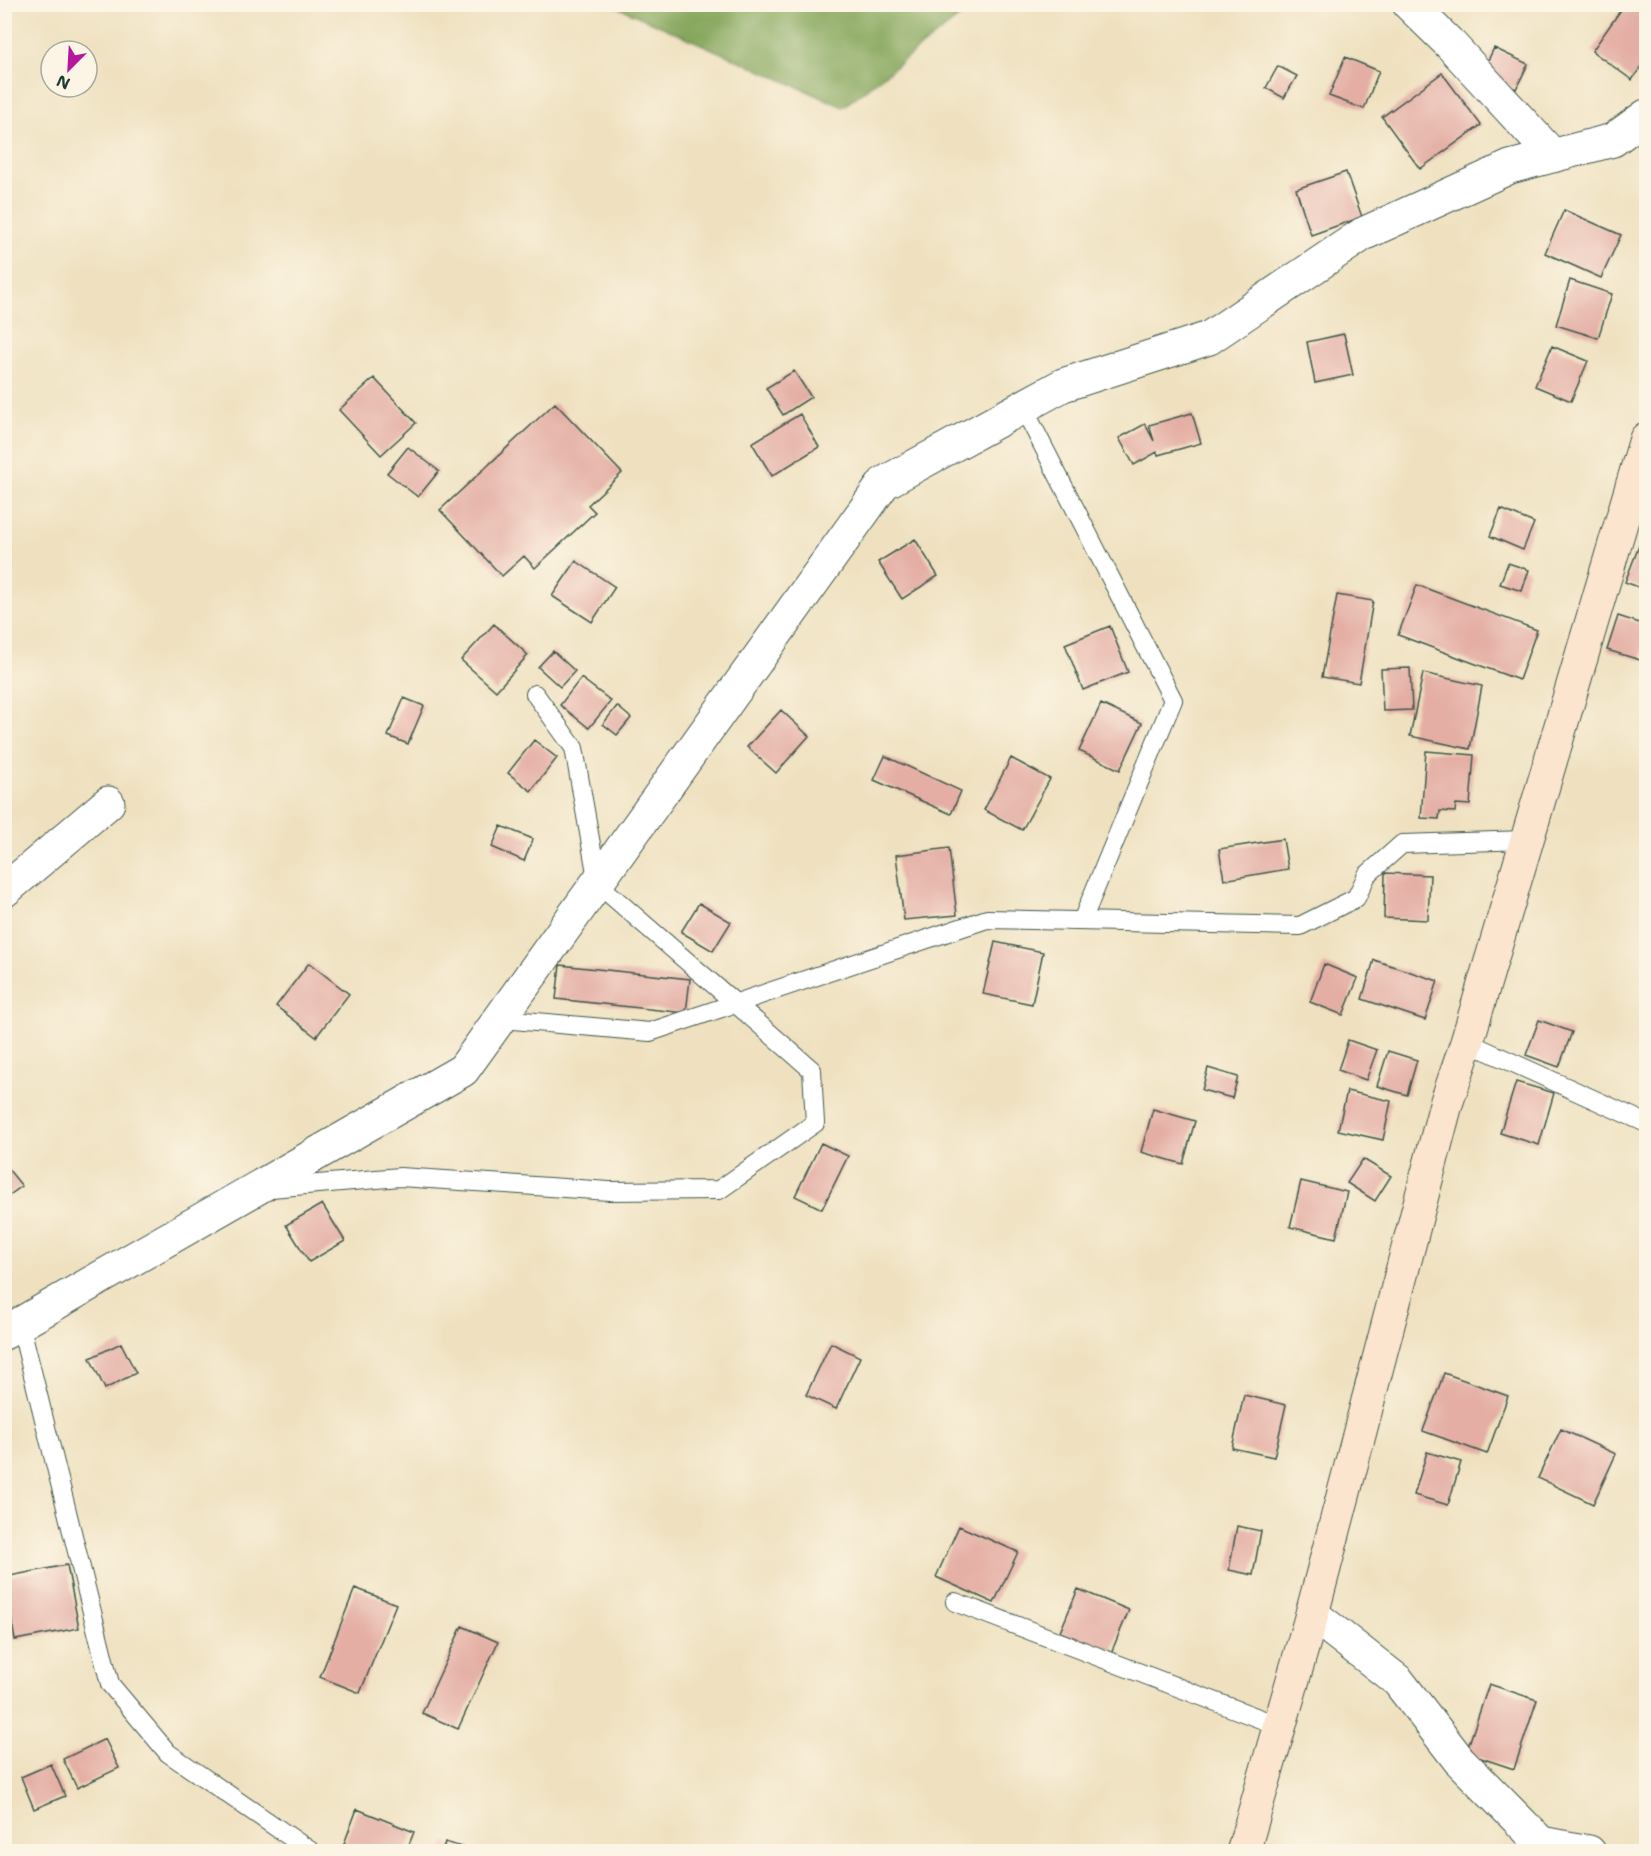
<svg xmlns="http://www.w3.org/2000/svg" width="1651" height="1856" font-family="'Shantell Sans',sans-serif">
  <rect width="100%" height="100%" fill="#fcf5e5"/>
  <filter id="ink" filterUnits="userSpaceOnUse"><feTurbulence type="fractalNoise" baseFrequency=".0167" numOctaves="2"/><feDisplacementMap in="SourceGraphic" scale="12" xChannelSelector="R" yChannelSelector="G"/><feConvolveMatrix kernelMatrix="1 2 1 2 8 2 1 2 1" color-interpolation-filters="sRGB"/></filter>
  <filter id="wash" filterUnits="userSpaceOnUse"><feTurbulence type="fractalNoise" baseFrequency=".008" numOctaves="4" result="noise"/><feDisplacementMap in="SourceGraphic" scale="24" xChannelSelector="R" yChannelSelector="G"/><feGaussianBlur stdDeviation="1.35" result="paint"/><feColorMatrix in="noise" values="0 0 0 0 0 0 0 0 0 0 0 0 0 0 0 0 0 1.4 0 .05"/><feComposite in="paint" operator="in"/></filter>
  <g filter="url(#wash)">
    <rect width="100%" height="100%" fill="#efe1c0"/>
    <path fill="#84a65a" stroke="#527247" stroke-width="1.5" d="M 613,5 L 975,5 L 843,107 Z"/>
    <g id="blocks">
      <path fill="#e4aea4" d="M 1625,4 L 1646,6 L 1646,60 L 1632,80 L 1592,51 Z
        M 1494,48 L 1528,64 L 1516,89 L 1482,73 Z
        M 1345,57 L 1379,71 L 1364,109 L 1329,96 Z
        M 1278,66 L 1297,76 L 1284,98 L 1266,88 Z
        M 1442,73 L 1481,125 L 1420,169 L 1382,117 Z
        M 1346,172 L 1362,217 L 1311,235 L 1296,189 Z
        M 1564,210 L 1621,235 L 1601,278 L 1545,253 Z
        M 1570,280 L 1612,294 L 1598,338 L 1556,325 Z
        M 1344,334 L 1353,375 L 1315,383 L 1307,342 Z
        M 1552,346 L 1588,361 L 1571,401 L 1535,386 Z
        M 794,371 L 811,397 L 783,415 L 766,388 Z
        M 374,378 L 416,423 L 381,455 L 339,410 Z
        M 555,403 L 622,473 L 588,505 L 595,512 L 535,568 L 524,556 L 502,576 L 440,510 Z
        M 1192,413 L 1201,443 L 1158,455 L 1157,452 L 1134,465 L 1119,438 L 1145,424 L 1154,441 L 1149,425 Z
        M 800,414 L 819,447 L 772,476 L 752,443 Z
        M 408,447 L 439,471 L 418,497 L 387,473 Z
        M 1501,509 L 1534,523 L 1523,550 L 1490,536 Z
        M 915,539 L 938,576 L 902,599 L 878,562 Z
        M 1639,546 L 1646,548 L 1646,590 L 1625,582 Z
        M 576,561 L 615,587 L 592,622 L 552,596 Z
        M 1508,563 L 1529,570 L 1522,591 L 1500,584 Z
        M 1417,585 L 1537,630 L 1519,680 L 1398,635 Z
        M 1337,595 L 1373,601 L 1359,683 L 1322,677 Z
        M 1618,616 L 1646,625 L 1646,638 L 1640,660 L 1607,650 Z
        M 494,624 L 528,655 L 496,691 L 461,660 Z
        M 1110,626 L 1128,672 L 1083,690 L 1065,644 Z
        M 553,651 L 575,671 L 560,687 L 538,667 Z
        M 1410,668 L 1412,710 L 1383,711 L 1381,669 Z
        M 1423,673 L 1482,686 L 1470,749 L 1410,736 Z
        M 581,678 L 611,701 L 589,728 L 560,705 Z
        M 404,698 L 424,706 L 408,744 L 388,736 Z
        M 1101,704 L 1142,723 L 1120,770 L 1079,751 Z
        M 617,706 L 631,718 L 617,735 L 603,724 Z
        M 781,710 L 809,736 L 776,773 L 747,747 Z
        M 534,740 L 557,758 L 531,791 L 508,773 Z
        M 1426,751 L 1474,755 L 1470,805 L 1456,804 L 1455,812 L 1440,811 L 1439,819 L 1421,818 Z
        M 885,756 L 961,791 L 951,814 L 874,780 Z
        M 1011,758 L 1050,779 L 1022,830 L 984,810 Z
        M 501,826 L 533,839 L 524,861 L 492,847 Z
        M 1283,839 L 1288,869 L 1224,880 L 1219,849 Z
        M 949,848 L 957,915 L 904,920 L 896,855 Z
        M 1385,873 L 1430,875 L 1428,920 L 1384,918 Z
        M 699,903 L 731,922 L 713,951 L 681,932 Z
        M 995,942 L 1043,952 L 1032,1004 L 983,994 Z
        M 1374,960 L 1438,981 L 1425,1020 L 1362,999 Z
        M 309,963 L 349,994 L 316,1037 L 276,1006 Z
        M 1324,964 L 1358,978 L 1343,1015 L 1310,1002 Z
        M 560,965 L 690,979 L 686,1013 L 556,999 Z
        M 1539,1020 L 1572,1032 L 1559,1067 L 1526,1055 Z
        M 1348,1040 L 1377,1050 L 1366,1080 L 1338,1070 Z
        M 1388,1051 L 1417,1060 L 1407,1095 L 1377,1086 Z
        M 1208,1068 L 1238,1077 L 1232,1098 L 1202,1090 Z
        M 1516,1082 L 1554,1093 L 1539,1145 L 1500,1133 Z
        M 1347,1091 L 1391,1101 L 1383,1140 L 1338,1130 Z
        M 1153,1109 L 1195,1121 L 1183,1164 L 1141,1152 Z
        M 821,1143 L 848,1156 L 822,1209 L 795,1196 Z
        M 1363,1159 L 1391,1176 L 1375,1201 L 1347,1183 Z
        M 4,1164 L 22,1186 L 4,1199 Z
        M 1301,1181 L 1347,1192 L 1336,1238 L 1290,1227 Z
        M 322,1204 L 345,1241 L 309,1262 L 286,1225 Z
        M 121,1343 L 136,1373 L 105,1389 L 90,1358 Z
        M 831,1343 L 860,1357 L 836,1409 L 806,1395 Z
        M 1444,1373 L 1508,1396 L 1487,1454 L 1423,1431 Z
        M 1244,1395 L 1286,1405 L 1274,1457 L 1232,1448 Z
        M 1561,1429 L 1616,1454 L 1593,1504 L 1538,1478 Z
        M 1427,1452 L 1461,1462 L 1448,1505 L 1414,1495 Z
        M 959,1526 L 1018,1552 L 994,1603 L 936,1577 Z
        M 1237,1526 L 1261,1531 L 1253,1575 L 1229,1570 Z
        M 67,1565 L 79,1628 L 15,1640 L 4,1577 Z
        M 355,1588 L 396,1604 L 360,1693 L 320,1677 Z
        M 1078,1589 L 1129,1610 L 1111,1653 L 1060,1632 Z
        M 462,1626 L 498,1642 L 458,1729 L 422,1713 Z
        M 1489,1684 L 1537,1700 L 1514,1769 L 1466,1753 Z
        M 105,1739 L 119,1768 L 77,1788 L 63,1759 Z
        M 51,1764 L 65,1796 L 34,1809 L 21,1777 Z
        M 357,1809 L 414,1832 L 406,1852 L 341,1852 Z
        M 445,1842 L 475,1851 L 475,1852 L 442,1852 Z"/>
    </g>
  </g>
  <g filter="url(#ink)">
    <use href="#blocks" fill-opacity="0" stroke="#3e5649" stroke-width="1.5"/>
    <g fill="none" stroke-linecap="round" stroke-linejoin="round">
      <defs>
        <path id="service" d="M 1023,407 L 1173,700 L 1082,921
          M 501,1019 L 650,1032 L 987,919 L 1300,926 L 1356,898 L 1367,875 L 1402,844 L 1527,840
          M 1467,1042 L 1646,1123
          M 271,1188 L 400,1177 L 609,1191 L 719,1190 L 815,1123 L 812,1070 L 598,884 L 574,748 L 535,694
          M 20,1323 L 110,1684 L 168,1753 L 312,1852
          M 955,1602 L 1279,1726"/>
        <path id="minor" d="M 1409,4 L 1451,45 L 1553,156
          M 4,891 L 108,803
          M 4,1333 L 463,1070 L 884,483 L 1063,385 L 1209,338 L 1363,234 L 1510,167 L 1613,140 L 1646,116
          M 1312,1614 L 1398,1681 L 1459,1760 L 1541,1843 L 1589,1852"/>
        <path id="secondary" d="M 1243,1852 L 1312,1614 L 1446,1104 L 1467,1042 L 1646,439"/>
      </defs>
      <use href="#service" stroke="#3e5649" stroke-width="20"/>
      <use href="#minor" stroke="#3e5649" stroke-width="35"/>
      <use href="#secondary" stroke="#3e5649" stroke-width="35"/>
      <use href="#service" stroke="#fff" stroke-width="18"/>
      <use href="#minor" stroke="#fff" stroke-width="33"/>
      <use href="#secondary" stroke="#fbe5cf" stroke-width="33"/>
    </g>
  </g>
  <rect width="1651" height="1856" fill="none" stroke="#fcf5e5" stroke-width="24"/>
  <g transform="translate(69 69) rotate(204)"><circle r="28" fill="#fcf5e5" stroke="#a4ab9e" stroke-width="1.5"/>
  <path d="M0-4.5L10 22L0 15L-10 22Z" fill="#b5179e"/>
  <text y="-9" font-size="16" font-weight="bold" text-anchor="middle" fill="#1f3d34">N</text>
  </g>
</svg>
